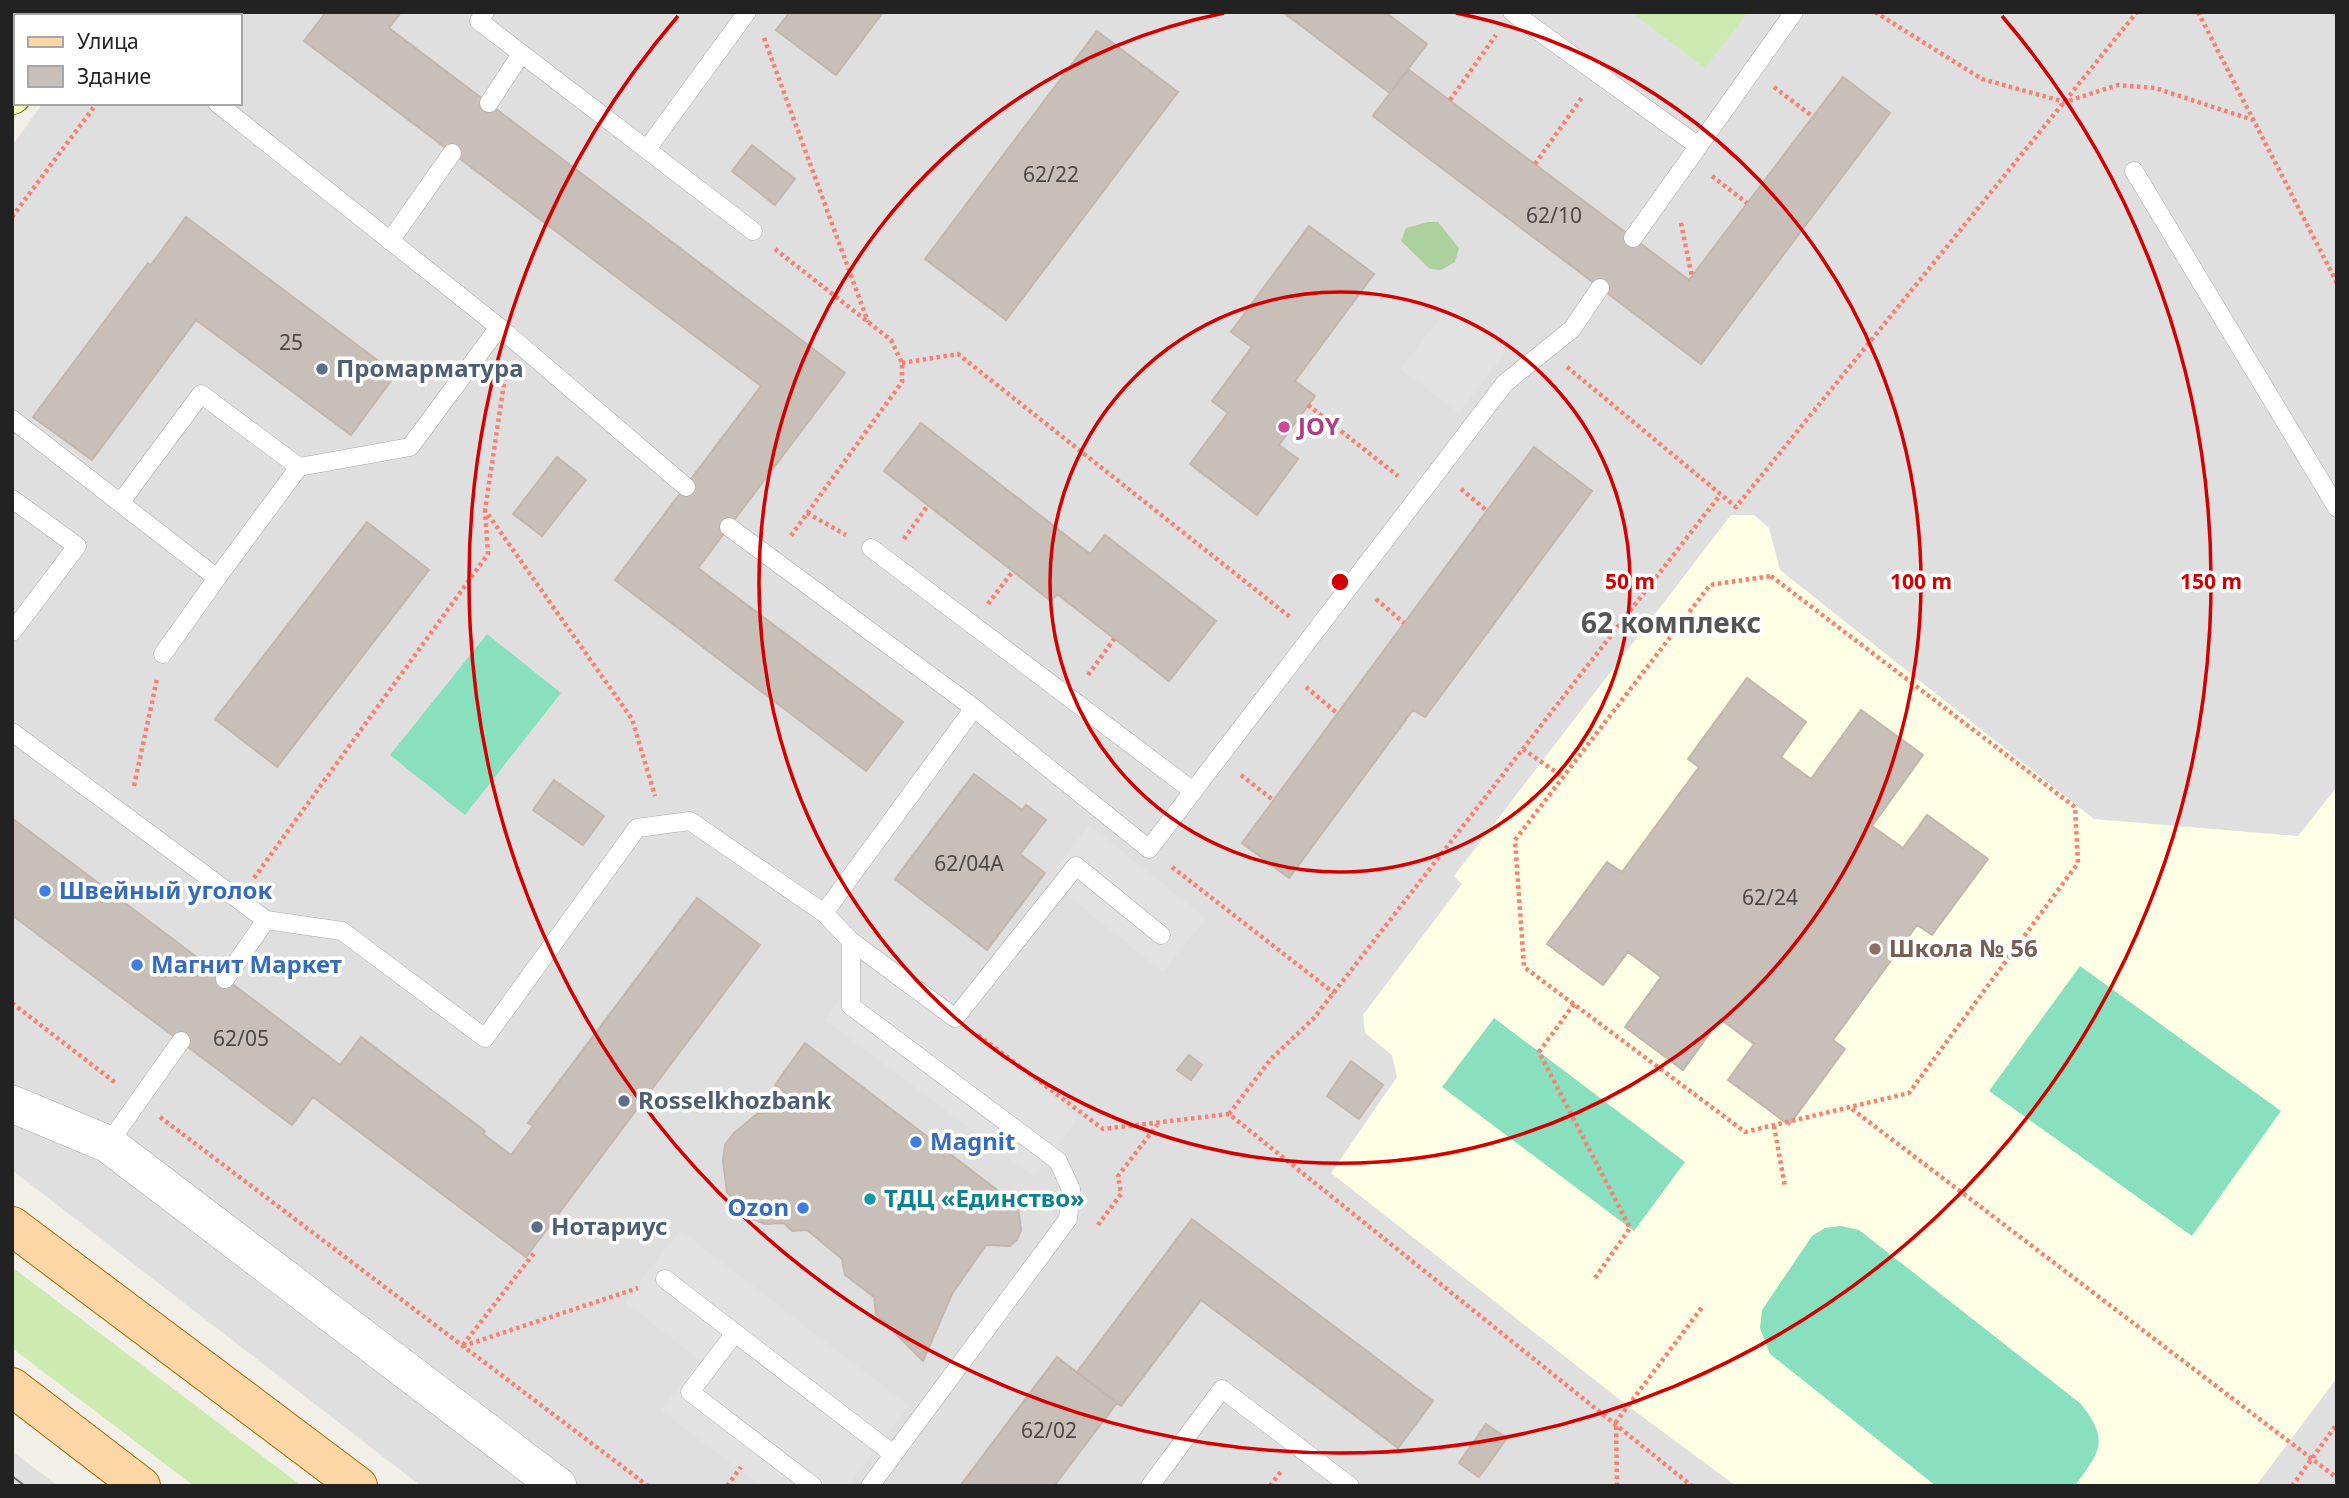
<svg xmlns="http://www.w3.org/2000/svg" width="2349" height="1498" font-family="'Noto Sans',sans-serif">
  <rect width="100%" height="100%" fill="#f2efe9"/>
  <path fill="#e0dfdf" d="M 111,12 L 2337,12 L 2337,1486 L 421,1486 L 12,1170 L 12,146 L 43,103 L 240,103 L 240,16 L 108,16 Z
    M 12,1451 L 58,1486 L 12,1486 Z"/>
  <path fill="#ffffe5" d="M 1731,515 L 1754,515 L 1769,528 L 1780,570 L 2094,819 L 2298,836 L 2337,787 L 2337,1378 L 2256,1486 L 1736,1486 L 1628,1406 L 1331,1173 L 1397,1077 L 1392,1055 L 1365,1033 L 1363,1015 L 1462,884 L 1454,876 Z"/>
  <path fill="#cdebb0" d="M 1631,12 L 1748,12 L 1705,68 Z
    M 12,1267 L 302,1486 L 194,1486 L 12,1348 Z"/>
  <path fill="#add19e" d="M 1428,222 L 1438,222 L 1459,248 L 1455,262 L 1441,270 L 1430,269 L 1401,241 L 1406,228 Z"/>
  <path fill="#88e0be" d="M 487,634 L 561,693 L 465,815 L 390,755 Z
    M 2080,966 L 2281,1111 L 2192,1236 L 1989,1091 Z
    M 1494,1018 L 1685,1162 L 1634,1231 L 1442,1087 Z
    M 1841,1226 L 1859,1230 L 2081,1404 C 2110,1441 2100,1451 2075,1486 L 1936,1486 L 1770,1354 L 1760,1328 L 1762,1310 L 1812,1236 L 1825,1228 Z"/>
  <path fill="#e2e2e2" d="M 1448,307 L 1506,351 L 1459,413 L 1401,369 Z
    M 1089,825 L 1206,918 L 1163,972 L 1054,885 L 1063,873 L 1056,867 Z
    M 867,959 L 1079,1117 L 1034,1177 L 825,1020 Z
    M 680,1230 L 909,1406 L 848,1486 L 760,1486 L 661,1410 L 700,1360 L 625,1302 Z"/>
  <path fill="#c7bfb8" stroke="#c4b6ab" stroke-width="2" d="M 326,12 L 401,12 L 389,28 L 845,373 L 698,568 L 903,722 L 866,771 L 615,580 L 761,386 L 304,41 Z
    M 790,12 L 883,12 L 836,75 L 776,30 Z
    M 1283,12 L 1385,12 L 1427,44 L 1390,93 Z
    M 1097,31 L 1178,92 L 1006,320 L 925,259 Z
    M 1408,69 L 1689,280 L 1843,77 L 1890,113 L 1701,364 L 1373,116 Z
    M 752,145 L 795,179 L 775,205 L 732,171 Z
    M 186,217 L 396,374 L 351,435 L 196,320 L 92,460 L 33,417 L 148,263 L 151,265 Z
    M 1309,226 L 1374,274 L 1295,381 L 1315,396 L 1279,445 L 1298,459 L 1257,515 L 1190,464 L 1228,413 L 1212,401 L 1252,347 L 1231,332 Z
    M 921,423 L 1090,554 L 1105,535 L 1216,621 L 1169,681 L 1057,594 L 1051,601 L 884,471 Z
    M 1534,447 L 1592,491 L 1425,717 L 1413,710 L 1289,878 L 1242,843 Z
    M 557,457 L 586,480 L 542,536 L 513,514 Z
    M 367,522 L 429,570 L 277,767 L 215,719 Z
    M 1747,678 L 1806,722 L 1781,757 L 1811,779 L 1861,710 L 1923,755 L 1872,826 L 1903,848 L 1927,815 L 1988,859 L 1932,935 L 1917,925 L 1833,1040 L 1845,1049 L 1789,1125 L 1728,1080 L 1754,1044 L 1720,1019 L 1683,1070 L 1625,1027 L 1661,977 L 1628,952 L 1603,985 L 1547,944 L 1607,862 L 1622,872 L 1699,767 L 1688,759 Z
    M 974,774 L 1022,810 L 1026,805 L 1046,820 L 1020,854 L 1045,873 L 987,950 L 895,879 Z
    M 554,780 L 604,816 L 583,845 L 533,810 Z
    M 12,818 L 340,1065 L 361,1037 L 485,1131 L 483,1134 L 511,1155 L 533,1126 L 528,1123 L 697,898 L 760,945 L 526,1257 L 313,1097 L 292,1125 L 12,915 Z
    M 805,1043 L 1018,1206 L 1021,1230 L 1017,1240 L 1010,1246 L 986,1245 L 952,1294 L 923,1361 L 876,1314 L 874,1297 L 845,1275 L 842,1259 L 807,1230 L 792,1231 L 784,1223 L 765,1224 L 750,1218 L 727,1192 L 723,1161 L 725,1145 L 734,1133 L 757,1114 L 804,1106 L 775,1085 Z
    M 1189,1055 L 1202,1065 L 1191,1080 L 1177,1070 Z
    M 1351,1061 L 1383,1085 L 1359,1119 L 1327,1096 Z
    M 1192,1219 L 1433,1401 L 1398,1448 L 1201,1300 L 1121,1406 L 1077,1372 Z
    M 1057,1357 L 1117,1403 L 1054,1486 L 960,1486 Z
    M 1486,1424 L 1507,1438 L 1479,1477 L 1459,1463 Z"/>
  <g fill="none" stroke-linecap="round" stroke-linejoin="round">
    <defs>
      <path id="lane" d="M 103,12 L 107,16
        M 485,12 L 479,21 L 753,231
        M 1512,12 L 1697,145
        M 217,103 L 499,327 L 686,487
        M 489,103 L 521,54
        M 647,149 L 747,12
        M 2134,171 L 2337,508
        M 1633,238 L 1794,12
        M 390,241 L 452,153
        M 12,419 L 217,578 L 299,467 L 410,447 L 499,327
        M 12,499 L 77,546 L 12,632
        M 120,503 L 201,394 L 299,467
        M 729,527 L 974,708 L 1149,849 L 1505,383 L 1572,329 L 1600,288
        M 871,548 L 1193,791
        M 163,654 L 217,578
        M 12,732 L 266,920 L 342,931 L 485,1038 L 637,828 L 690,821 L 824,913 L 974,708
        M 824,913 L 851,941 L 851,1006 L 1058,1161 L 1071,1189 L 1068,1219 L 870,1486
        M 851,941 L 955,1018 L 1076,866 L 1161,935
        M 225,979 L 266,920
        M 108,1144 L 181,1041
        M 665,1279 L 735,1333
        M 813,1486 L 690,1392 L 735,1333 L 893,1454
        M 1150,1486 L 1222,1389 L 1350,1486"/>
      <path id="street" d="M 12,1104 L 108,1144 L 558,1486"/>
      <path id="secondary" d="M 72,16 L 75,12
        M 12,95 L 16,90"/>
      <path id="primary" d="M 12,1226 L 358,1486
        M 12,1387 L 141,1486"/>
    </defs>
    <use href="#lane" stroke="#a9a9a9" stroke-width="19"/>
    <use href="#street" stroke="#a9a9a9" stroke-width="38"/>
    <use href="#secondary" stroke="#707d05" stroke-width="40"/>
    <use href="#primary" stroke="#a06b00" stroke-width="40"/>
    <path stroke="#fa8072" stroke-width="4.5" stroke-dasharray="3.5 3.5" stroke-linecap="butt" d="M 1875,12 L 1982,79 L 2065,102 L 2118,85 L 2155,88 L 2253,120
      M 2198,12 L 2337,283
      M 162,16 L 165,12
      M 764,38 L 868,322
      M 1774,87 L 1812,116
      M 1450,100 L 1496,35
      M 1535,164 L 1583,96
      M 1712,176 L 1747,203
      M 12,217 L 97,103
      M 1681,223 L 1692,277
      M 775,249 L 891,340 L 902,363 L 902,382 L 790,537
      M 902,363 L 958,354 L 1290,617
      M 1567,367 L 1736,507 L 2137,12
      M 506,370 L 485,510 L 632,719 L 655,796
      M 1308,405 L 1398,476
      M 1461,489 L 1487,511
      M 807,513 L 846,535
      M 904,539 L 928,505
      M 1771,576 L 2075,807 L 2078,863 L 1909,1093 L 1745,1132 L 1524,967 L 1515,840 L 1710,585 Z
      M 1376,599 L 1404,623
      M 988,604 L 1013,571
      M 1088,675 L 1114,639
      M 1306,687 L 1338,714
      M 1523,749 L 1563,777
      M 1241,775 L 1273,800
      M 134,786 L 157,679
      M 1172,867 L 1334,993
      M 254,878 L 488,554 L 485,511
      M 12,1003 L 117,1084
      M 1574,1004 L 1539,1052 L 1630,1228 L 1595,1278
      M 978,1035 L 1103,1129 L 1229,1114 L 1692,1486
      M 1852,1109 L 2337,1478
      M 1229,1114 L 1271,1059 L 1314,1018 L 1720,495
      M 160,1117 L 648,1486
      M 1774,1126 L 1785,1187
      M 1098,1225 L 1121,1194 L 1118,1176 L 1157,1125
      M 463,1345 L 534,1253
      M 463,1346 L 638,1288
      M 727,1486 L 741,1467
      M 1270,1486 L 1282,1470
      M 1617,1486 L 1616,1422 L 1703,1306
      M 2292,1486 L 2337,1424"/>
    <use href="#lane" stroke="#fff" stroke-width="18"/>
    <use href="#street" stroke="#fff" stroke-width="37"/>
    <use href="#secondary" stroke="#f7fabf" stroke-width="38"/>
    <use href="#primary" stroke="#fcd6a4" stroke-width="38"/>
    <path stroke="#707070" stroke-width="2" d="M 12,1476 L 25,1486"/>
  </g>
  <g fill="none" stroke="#d40000" stroke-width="3.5">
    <circle cx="1340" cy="582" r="290"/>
    <path d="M1456 13A581 581 0 1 1 1224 13"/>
    <path d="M2002 16A871 871 0 1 1 678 16"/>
  </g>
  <g fill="#5c6f8a" stroke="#fff" stroke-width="2.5">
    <circle cx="322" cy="369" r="7"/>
    <circle cx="624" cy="1101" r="7"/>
    <circle cx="537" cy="1227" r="7"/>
  </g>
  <circle fill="#d1479c" stroke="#fff" stroke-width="2.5" cx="1284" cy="427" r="7"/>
  <g fill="#3f7fe0" stroke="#fff" stroke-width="2.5">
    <circle cx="45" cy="891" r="7"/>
    <circle cx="137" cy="965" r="7"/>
    <circle cx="916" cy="1142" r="7"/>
    <circle cx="803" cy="1208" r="7"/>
  </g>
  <circle fill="#8d6e63" stroke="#fff" stroke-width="2.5" cx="1875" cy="949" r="7"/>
  <circle fill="#0f9aa8" stroke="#fff" stroke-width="2.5" cx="870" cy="1199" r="7"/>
  <g text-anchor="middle" stroke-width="7" stroke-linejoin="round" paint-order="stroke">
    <g font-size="21" fill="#4b4948">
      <text x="1051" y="182">62/22</text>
      <text x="1554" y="223">62/10</text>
      <text x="291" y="350">25</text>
      <text x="969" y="871">62/04А</text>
      <text x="1770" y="905">62/24</text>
      <text x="241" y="1046">62/05</text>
      <text x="1049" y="1438">62/02</text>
    </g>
    <g font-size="24" font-weight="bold" fill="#4e5e75" stroke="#fff" text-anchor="start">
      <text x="336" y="377">Промарматура</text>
      <text x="638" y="1109">Rosselkhozbank</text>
      <text x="551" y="1235">Нотариус</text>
    </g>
    <g font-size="24" font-weight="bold" fill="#b23c85" stroke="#fff" text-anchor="start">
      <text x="1298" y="435">JOY</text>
    </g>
    <g font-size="24" font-weight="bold" fill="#366cbe" stroke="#fff" text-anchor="start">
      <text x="59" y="899">Швейный уголок</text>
      <text x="151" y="973">Магнит Маркет</text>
      <text x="930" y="1150">Magnit</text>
      <text x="789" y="1216" text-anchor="end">Ozon</text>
    </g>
    <g font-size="24" font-weight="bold" fill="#785e54" stroke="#fff" text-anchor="start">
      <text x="1889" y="957">Школа № 56</text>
    </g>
    <g font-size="24" font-weight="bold" fill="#0d838f" stroke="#fff" text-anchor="start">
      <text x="884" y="1207">ТДЦ «Единство»</text>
    </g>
    <g font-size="28" font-weight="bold" fill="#555" stroke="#fff">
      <text x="1671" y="633">62 комплекс</text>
    </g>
  </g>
  <circle cx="1340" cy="582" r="10" fill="#d40000" stroke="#fff" stroke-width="3.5"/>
  <g font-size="21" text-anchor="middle" font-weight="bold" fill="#d40000" stroke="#fff" stroke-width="7" stroke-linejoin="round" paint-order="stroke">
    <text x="1630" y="589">50 m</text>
    <text x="1921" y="589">100 m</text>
    <text x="2211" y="589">150 m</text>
  </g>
  <rect width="2349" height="1498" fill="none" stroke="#222222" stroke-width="28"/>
  <rect x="14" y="14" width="228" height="91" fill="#ffffff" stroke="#a7a7a7" stroke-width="2"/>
  <rect x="28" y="37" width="35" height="10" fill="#fcd6a4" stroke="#a7a7a7" stroke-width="2"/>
  <text x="77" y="49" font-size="21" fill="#222222">Улица</text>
  <rect x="28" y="66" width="35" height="21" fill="#c7bfb8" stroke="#a7a7a7" stroke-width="2"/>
  <text x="77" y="84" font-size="21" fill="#222222">Здание</text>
</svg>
